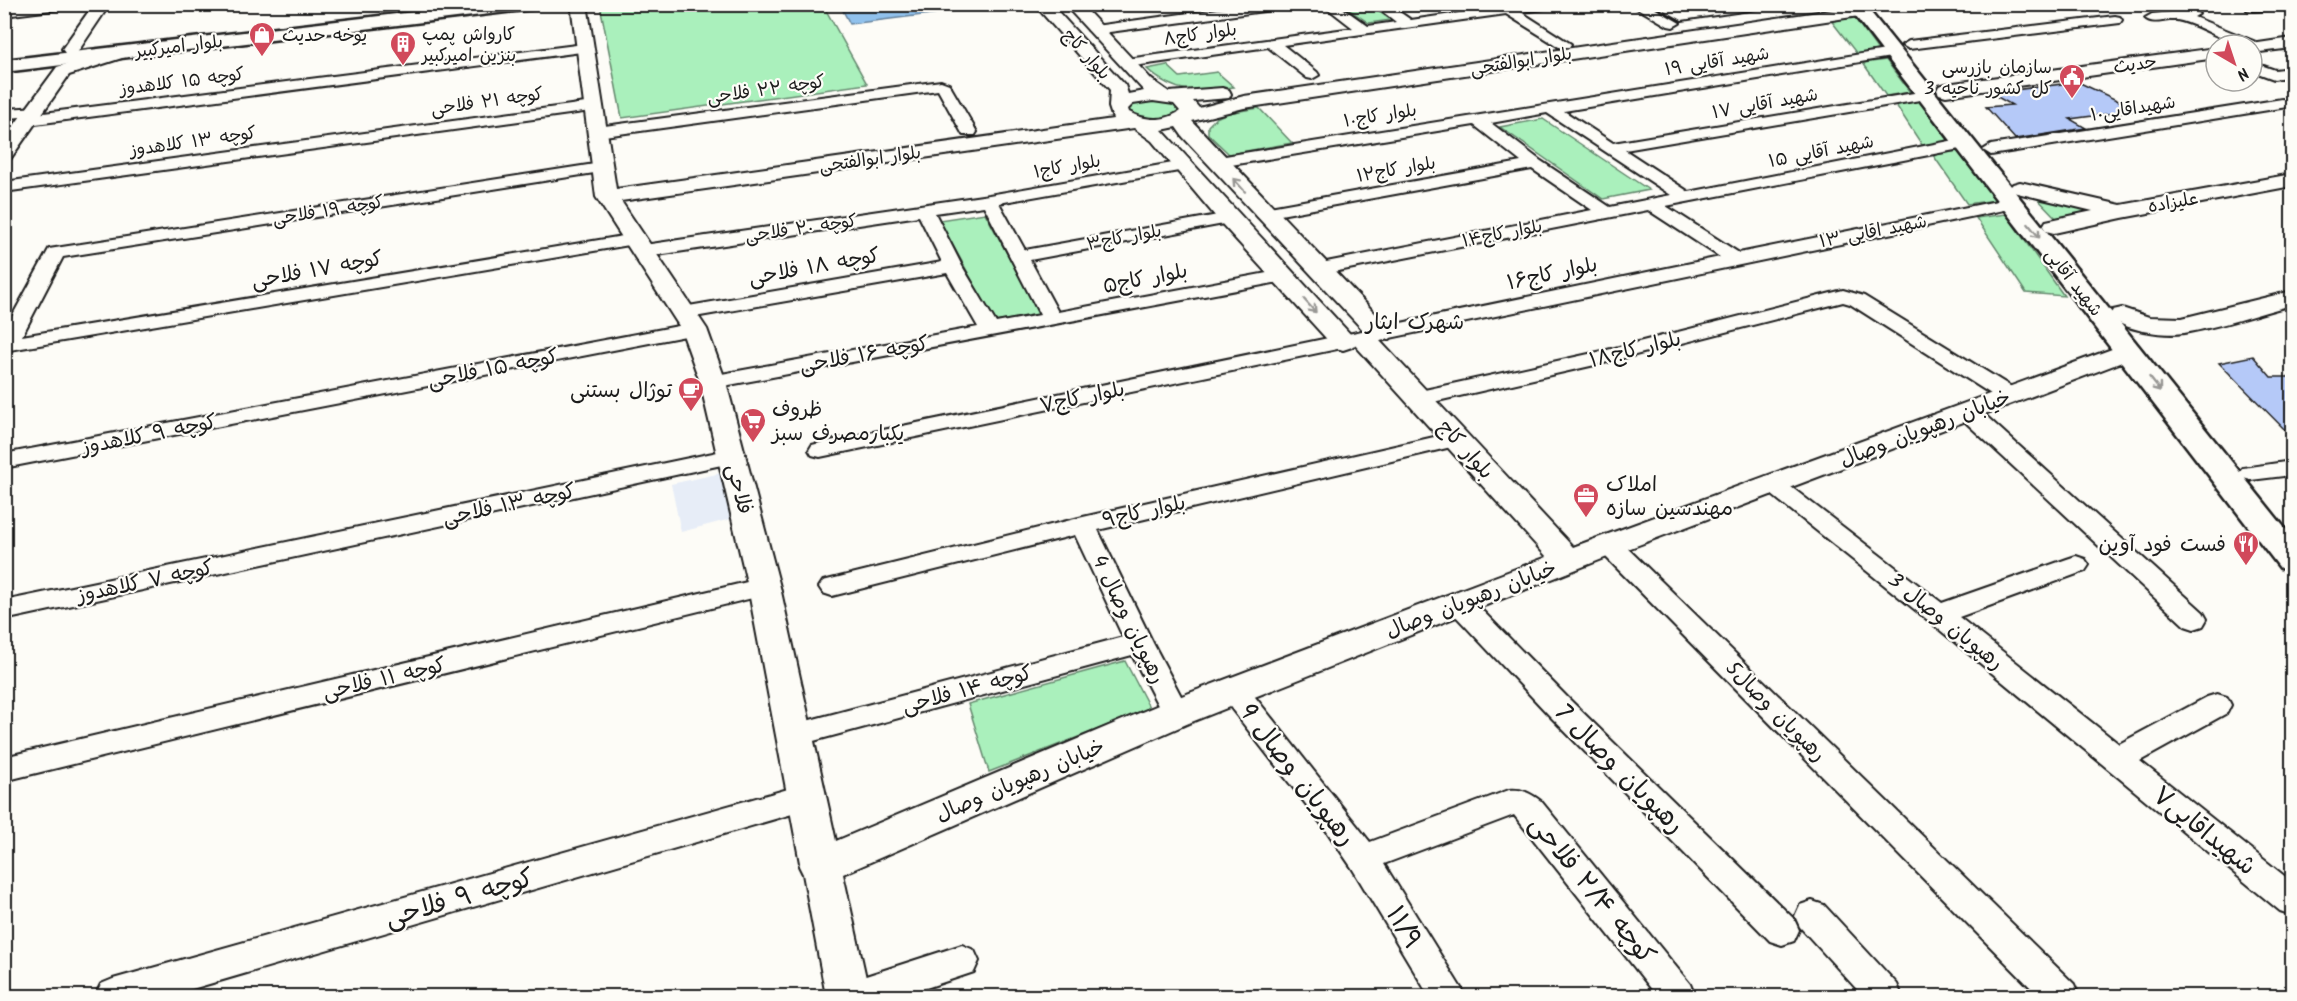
<svg xmlns="http://www.w3.org/2000/svg" width="2297" height="1001" font-family="Kalam,'Playpen Sans Arabic',sans-serif">
  <rect width="100%" height="100%" fill="#fdfcf7"/>
  <filter id="ink" filterUnits="userSpaceOnUse"><feTurbulence type="fractalNoise" baseFrequency=".0167" numOctaves="2"/><feDisplacementMap in="SourceGraphic" scale="12" xChannelSelector="R" yChannelSelector="G"/><feConvolveMatrix kernelMatrix="1 2 1 2 8 2 1 2 1" color-interpolation-filters="sRGB"/></filter>
  <g filter="url(#ink)">
    <path fill="#e7edf7" d="M 735,470 L 746,515 L 681,532 L 671,484 Z"/>
    <path fill="#aaf0bc" stroke="#63866c" stroke-width="1.5" d="M 600,5 L 823,5 L 867,84 L 622,118 Z
      M 1342,5 L 1369,5 L 1391,20 L 1369,23 Z
      M 1853,16 L 1878,50 L 1857,54 L 1830,19 Z
      M 1886,60 L 1910,92 L 1886,96 L 1863,63 Z
      M 1167,65 L 1180,77 L 1217,72 L 1234,87 C 1197,92 1175,95 1147,69 Z
      M 1138,101 L 1172,101 L 1182,111 L 1158,122 L 1127,114 L 1127,107 Z
      M 1919,101 L 1949,141 L 1922,145 L 1896,105 Z
      M 1259,108 L 1292,143 L 1229,154 L 1208,134 L 1208,126 L 1216,118 L 1227,113 Z
      M 1543,119 L 1649,190 L 1603,199 L 1500,127 Z
      M 1959,151 L 1996,200 L 1967,204 L 1933,155 Z
      M 2034,195 L 2105,210 L 2056,218 Z
      M 985,213 L 1040,314 L 995,322 L 939,220 Z
      M 2006,214 L 2064,296 L 2026,293 L 1976,218 Z
      M 1125,661 L 1150,709 L 989,772 L 968,704 Z"/>
    <path fill="#90c1ec" stroke="#627f99" stroke-width="1.5" d="M 840,5 L 1004,5 L 850,24 Z"/>
    <path fill="#b5c9f8" stroke="#1c1c1c" stroke-width="1.5" d="M 2078,82 L 2138,110 L 2070,119 L 2086,128 L 2015,139 L 1986,107 L 2012,105 L 1990,93 Z
      M 2253,356 L 2271,377 L 2292,377 L 2292,437 L 2219,363 Z"/>
    <g fill="none" stroke-linecap="round" stroke-linejoin="round">
      <defs>
        <path id="minor" d="M 33,4 L 74,4 L 68,8 L 4,16 L 4,8 Z
          M 1254,4 L 1292,4 L 1286,8 L 1095,34 L 1088,30 L 1095,26 Z
          M 1322,4 L 1337,4 L 1368,26 L 1396,22 L 1373,4 L 1388,4 L 1411,20 L 1521,4 L 1558,4 L 1552,8 L 1521,12 L 1571,44 L 1569,47 L 1559,47 L 1506,14 L 1283,45 L 1317,72 L 1319,75 L 1312,79 L 1307,78 L 1268,47 L 1127,67 L 1120,63 L 1127,59 L 1353,28 Z
          M 1630,4 L 1647,4 L 1680,23 L 1673,27 L 1668,26 Z
          M 1653,4 L 1670,4 L 1684,12 L 1734,4 L 1769,4 L 1763,8 L 1682,20 Z
          M 2247,4 L 2278,4 C 2271,10 2256,12 2247,10 Z
          M 2192,10 L 2199,14 L 2194,17 L 2256,42 L 2258,45 L 2252,49 L 2252,45 C 2224,45 2203,25 2177,20 C 2166,18 2154,26 2145,18 L 2152,14 Z
          M 2115,16 L 2120,17 L 2122,20 L 2120,23 L 1909,49 L 1902,45 L 1909,41 Z
          M 584,44 L 591,48 L 589,51 L 28,125 L 20,120 L 27,116 L 4,119 L 4,109 L 40,107 L 43,110 L 36,114 Z
          M 1892,49 L 1899,53 L 1897,56 L 1564,111 L 1613,143 L 1926,91 L 1933,95 L 1926,99 L 1625,150 L 1689,192 L 1965,138 L 1973,143 L 1965,148 L 1666,206 L 1739,253 L 2012,198 L 2018,199 L 2021,203 L 2018,207 L 820,457 L 812,455 L 809,450 L 812,445 L 820,443 L 1720,257 L 1648,210 L 1318,275 L 1311,273 L 1309,269 L 1311,265 L 1592,210 L 1532,169 L 1264,218 L 1258,217 L 1255,213 L 1258,209 L 1264,208 L 1521,162 L 1474,125 L 1219,167 L 1211,162 L 1219,157 ZM 1547,113 L 1671,195 L 1610,207 L 1541,161 L 1491,123 Z
          M 2252,62 L 2275,70 L 2292,68 L 2292,76 L 2274,79 L 2252,71 Z
          M 941,81 L 949,84 L 977,132 L 975,135 L 963,135 L 938,90 L 597,137 L 589,132 L 597,127 Z
          M 2282,99 L 2287,101 L 2290,104 L 2287,107 L 1991,155 L 1983,150 L 1991,145 Z
          M 593,102 L 601,107 L 598,110 L 4,192 L 4,182 Z
          M 1184,161 L 1190,163 L 1192,166 L 1190,169 L 999,203 L 1025,250 L 1229,213 L 1235,214 L 1238,218 L 1235,222 L 1229,223 L 1030,260 L 1058,312 L 1283,270 L 1290,272 L 1292,276 L 1290,280 L 713,388 L 705,387 L 702,382 L 705,377 L 978,327 L 947,273 L 683,319 L 676,317 L 673,313 L 676,309 L 683,307 L 942,262 L 919,216 L 644,257 L 638,255 L 635,251 L 638,247 L 644,245 L 989,195 ZM 984,206 L 1040,315 L 996,323 L 962,266 L 935,213 Z
          M 601,163 L 609,168 L 607,171 L 63,257 L 22,336 L 635,234 L 641,235 L 644,239 L 641,243 L 4,351 L 4,331 L 49,249 Z
          M 1843,290 L 1864,296 L 2018,391 L 2021,396 L 2018,401 L 2010,402 L 2002,401 L 1850,304 L 1843,302 L 1608,362 L 1420,405 L 1412,403 L 1409,398 L 1412,393 L 1420,391 L 1607,350 Z
          M 694,323 L 701,325 L 704,329 L 701,333 L 4,468 L 4,454 Z
          M 1968,405 L 1976,407 L 2203,612 L 2207,619 L 2203,626 L 2194,629 L 2185,626 L 1960,417 L 1957,412 L 1960,407 Z
          M 1456,432 L 1464,434 L 1467,439 L 1464,444 L 1098,530 L 1153,643 L 1190,713 L 1186,721 L 1176,724 L 1166,721 L 1132,655 L 795,746 L 785,743 L 780,735 L 785,727 L 795,724 L 1123,637 L 1075,535 L 832,596 L 823,593 L 819,587 L 823,581 L 1083,517 Z
          M 732,449 L 740,451 L 743,456 L 740,461 L 4,620 L 4,601 Z
          M 2292,461 L 2292,475 L 2251,480 L 2243,478 L 2239,473 L 2243,468 Z
          M 1774,478 L 1782,480 L 1942,603 L 2067,559 L 2076,556 L 2085,559 L 2089,565 L 2085,571 L 1959,617 L 2119,744 L 2207,697 L 2217,694 L 2227,697 L 2231,705 L 2227,713 L 2140,761 L 2292,882 L 2292,915 L 2280,911 L 1929,621 L 1766,490 L 1762,485 L 1766,480 Z
          M 1609,537 L 1618,539 L 2074,984 L 2079,996 L 2039,996 L 1600,551 L 1596,545 L 1600,539 Z
          M 764,578 L 773,581 L 777,587 L 773,593 L 4,781 L 4,757 Z
          M 1460,595 L 1469,597 L 1568,698 L 1794,919 L 1799,930 L 1794,941 L 1782,945 L 1770,941 L 1548,714 L 1451,611 L 1447,604 L 1451,597 Z
          M 1234,680 L 1244,683 L 1370,842 L 1509,790 C 1523,789 1530,793 1541,801 L 1690,984 L 1695,996 L 1657,996 L 1514,815 L 1384,864 L 1466,996 L 1429,996 L 1352,868 L 1326,830 L 1224,699 L 1220,691 L 1224,683 Z
          M 806,784 L 817,788 L 821,797 L 817,806 L 806,810 L 168,996 L 95,996 L 101,984 L 113,979 Z
          M 1812,901 L 1824,905 L 1897,984 L 1902,996 L 1863,996 L 1800,927 L 1795,916 L 1800,905 Z
          M 962,945 L 974,950 L 979,961 L 974,972 L 902,996 L 835,996 L 841,984 Z"/>
        <path id="tertiary" d="M 94,4 L 110,4 L 77,53 L 65,53 L 62,49 Z
          M 571,4 L 587,4 L 616,189 L 1113,119 L 1109,107 L 1110,90 L 1034,4 L 1051,4 L 1125,85 L 1128,94 L 1144,91 L 1064,4 L 1081,4 L 1152,80 L 1169,92 L 1222,88 L 1229,90 L 1231,94 L 1229,98 L 1193,101 L 1199,108 L 1244,96 L 1859,6 L 1865,8 L 1867,11 L 1859,16 L 1244,108 L 1192,121 L 1390,329 L 1394,334 L 1390,339 L 1380,341 L 1573,547 L 2120,346 L 2129,343 L 2138,346 L 2142,351 L 2138,356 L 1620,552 L 1189,723 L 843,874 L 870,996 L 826,996 L 803,874 L 799,866 L 800,863 L 748,587 L 700,382 L 681,329 L 596,197 ZM 1153,101 L 1174,104 L 1180,111 C 1165,122 1145,121 1129,112 L 1128,109 L 1133,104 ZM 1176,127 L 1183,137 L 1364,331 L 1354,333 L 1352,336 L 1162,130 ZM 1134,128 L 1152,141 L 1221,223 L 1334,347 L 1343,350 L 1352,347 L 1354,344 L 1547,557 L 1163,703 L 836,841 L 780,587 L 726,382 L 707,329 L 621,201 Z
          M 2292,38 L 2292,48 L 2252,53 L 2252,45 L 2245,45 Z
          M 119,48 L 125,49 L 128,53 L 125,57 L 69,75 L 11,158 L 4,160 L 4,139 L 57,67 Z
          M 2216,48 L 2216,58 L 1946,96 L 1939,94 L 1937,90 L 1939,86 L 1946,84 Z
          M 2292,174 L 2292,186 L 2122,218 L 2054,233 L 2046,231 L 2043,226 L 2046,221 L 2093,211 L 2013,192 L 2009,188 L 2013,184 L 2020,182 L 2121,205 Z
          M 2292,291 L 2292,305 C 2257,314 2220,327 2184,333 C 2166,336 2121,331 2110,315 L 2113,310 L 2122,308 L 2149,317 L 2182,318 Z"/>
        <path id="secondary" d="M 1846,4 L 1864,4 L 2292,537 L 2292,572 L 2280,568 Z"/>
        <path id="primary" d="M 482,4 L 540,4 L 532,9 L 4,72 L 4,60 Z"/>
      </defs>
      <use href="#minor" stroke="#1c1c1c" stroke-width="4"/>
      <use href="#tertiary" stroke="#1c1c1c" stroke-width="4"/>
      <use href="#secondary" stroke="#1c1c1c" stroke-width="5"/>
      <use href="#primary" stroke="#1c1c1c" stroke-width="5"/>
      <use href="#minor" fill="#fdfcf7" fill-rule="evenodd"/>
      <use href="#tertiary" fill="#fdfcf7" fill-rule="evenodd"/>
      <use href="#secondary" fill="#fdfcf7" fill-rule="evenodd"/>
      <use href="#primary" fill="#fdfcf7" fill-rule="evenodd"/>
    </g>
    <defs><path id="oneway-shaft" d="M-6 0H5M1.5-3L5.5 0L1.5 3" fill="none" stroke-width="1.6" stroke-linecap="round" stroke-linejoin="round" transform="scale(1.5)"/></defs>
    <g stroke="#989794">
      <use href="#oneway-shaft" transform="translate(1239 185) rotate(-132)"/>
      <use href="#oneway-shaft" transform="translate(2034 231) rotate(51)"/>
      <use href="#oneway-shaft" transform="translate(1310 306) rotate(48)"/>
      <use href="#oneway-shaft" transform="translate(2155 384) rotate(52)"/>
    </g>
  </g>
  <defs>
    <symbol id="shop-pin" viewBox="-11 -11 22 30"><path d="M0 17L-7.5 6A9.5 9.5 0 1 1 7.5 6Z" fill="#d1495b" stroke="#fdfcf7"/><path d="M-5-2.5h2.3a2.7 3.5 0 0 1 5.4 0H5L5.5 6h-11ZM-1.5-2.5h3a1.5 2.3 0 0 0-3 0Z" fill="#fff"/></symbol>
    <symbol id="building-pin" viewBox="-11 -11 22 30"><path d="M0 17L-7.5 6A9.5 9.5 0 1 1 7.5 6Z" fill="#d1495b" stroke="#fdfcf7"/><path d="M-4-6H4V6H1V3H-1V6H-4ZM-2.5-4.3h1.7v1.8h-1.7ZM.8-4.3h1.7v1.8H.8ZM-2.5-1h1.7V.8h-1.7ZM.8-1h1.7V.8H.8Z" fill="#fff"/></symbol>
    <symbol id="civic-pin" viewBox="-11 -11 22 30"><path d="M0 17L-7.5 6A9.5 9.5 0 1 1 7.5 6Z" fill="#d1495b" stroke="#fdfcf7"/><path d="M-.6-6.5H3V-4.5H.6V-3L4-1V1h2V6H-6V1h2V-1L-.6-3ZM-1.2 2.5V6h2.4V2.5Z" fill="#fff"/></symbol>
    <symbol id="cafe-pin" viewBox="-11 -11 22 30"><path d="M0 17L-7.5 6A9.5 9.5 0 1 1 7.5 6Z" fill="#d1495b" stroke="#fdfcf7"/><path d="M-5.5-4.5H6V0H3Q3 3.5 0 3.5H-2.5Q-5.5 3.5-5.5 0ZM3-3.2v2h1.7v-2ZM-6 4.5H4V6H-6Z" fill="#fff"/></symbol>
    <symbol id="supermarket-pin" viewBox="-11 -11 22 30"><path d="M0 17L-7.5 6A9.5 9.5 0 1 1 7.5 6Z" fill="#d1495b" stroke="#fdfcf7"/><path d="M-6-5.5h2.5l.6 2H6L4.5 2H-2.5L-4.4-4H-6ZM-1.5 3.2a1.3 1.3 0 1 0 .1 0ZM3 3.2a1.3 1.3 0 1 0 .1 0Z" fill="#fff"/></symbol>
    <symbol id="office-pin" viewBox="-11 -11 22 30"><path d="M0 17L-7.5 6A9.5 9.5 0 1 1 7.5 6Z" fill="#d1495b" stroke="#fdfcf7"/><path d="M-6-3h4V-5.5h4V-3h4V5H-6ZM-1-4.5V-3h2v-1.5ZM-6 0V1H6V0Z" fill="#fff"/></symbol>
    <symbol id="restaurant-pin" viewBox="-11 -11 22 30"><path d="M0 17L-7.5 6A9.5 9.5 0 1 1 7.5 6Z" fill="#d1495b" stroke="#fdfcf7"/><path d="M-5-6h1v4h1v-4h1v4h1v-4h1v5L-1.5 .5V6h-2V.5L-5-1ZM5-6V6H3V1.5H1.5Q1.5-4 5-6Z" fill="#fff"/></symbol>
  </defs>
  <g fill-rule="evenodd">
    <use href="#shop-pin" x="247" y="20" width="30" height="40"/>
    <use href="#building-pin" x="388" y="29" width="30" height="40"/>
    <use href="#civic-pin" x="2057" y="62" width="30" height="40"/>
    <use href="#cafe-pin" x="676" y="375" width="30" height="40"/>
    <use href="#supermarket-pin" x="738" y="406" width="30" height="40"/>
    <use href="#office-pin" x="1571" y="481" width="30" height="40"/>
    <use href="#restaurant-pin" x="2231" y="529" width="30" height="40"/>
  </g>
  <g text-anchor="middle" stroke-width="4.5" stroke-linejoin="round" paint-order="stroke">
    <g font-size="18" fill="#1c1c1c" stroke="#fdfcf7" text-anchor="start">
      <text x="422" y="40">کارواش پمپ<tspan x="422" dy="21">بنزین امیرکبیر</tspan></text>
      <text x="282" y="41">یوخه حدیث</text>
      <text x="2052" y="73" text-anchor="end">سازمان بازرسی<tspan x="2052" dy="21">کل کشور ناحیه 3</tspan></text>
    </g>
    <g font-size="18" fill="#1c1c1c" stroke="#fdfcf7">
      <text transform="translate(1200 34) rotate(-8)" y="6">بلوار کاج۸</text>
      <text transform="translate(179 46) rotate(-7)" y="6">بلوار امیرکبیر</text>
      <text transform="translate(1087 54) rotate(48)" y="6">بلوار کاج</text>
      <text transform="translate(1521 61) rotate(-9)" y="6">بلوار ابوالفتحی</text>
      <text transform="translate(1717 61) rotate(-9)" y="6">شهید آقایی ۱۹</text>
      <text transform="translate(2135 64) rotate(-8)" y="6">حدیث</text>
      <text transform="translate(182 81) rotate(-7)" y="6">کوچه ۱۵ کلاهدوز</text>
      <text transform="translate(766 89) rotate(-8)" y="6">کوچه ۲۲ فلاحی</text>
      <text transform="translate(487 101) rotate(-8)" y="6">کوچه ۲۱ فلاحی</text>
      <text transform="translate(1765 103) rotate(-10)" y="6">شهید آقایی ۱۷</text>
      <text transform="translate(2133 108) rotate(-9)" y="6">شهیداقایی۱۰</text>
      <text transform="translate(1380 115) rotate(-9)" y="6">بلوار کاج۱۰</text>
      <text transform="translate(193 141) rotate(-8)" y="6">کوچه ۱۳ کلاهدوز</text>
      <text transform="translate(1821 151) rotate(-11)" y="6">شهید آقایی ۱۵</text>
      <text transform="translate(870 159) rotate(-8)" y="6">بلوار ابوالفتحی</text>
      <text transform="translate(1067 166) rotate(-10)" y="6">بلوار کاج۱</text>
      <text transform="translate(1396 169) rotate(-10)" y="6">بلوار کاج۱۲</text>
      <text transform="translate(2173 202) rotate(-10)" y="6">علیزاده</text>
      <text transform="translate(328 210) rotate(-9)" y="6">کوچه ۱۹ فلاحی</text>
      <text transform="translate(801 228) rotate(-8)" y="6">کوچه ۲۰ فلاحی</text>
      <text transform="translate(1873 231) rotate(-11)" y="6">شهید اقایی ۱۳</text>
      <text transform="translate(1502 233) rotate(-11)" y="6">بلوار کاج۱۴</text>
      <text transform="translate(1124 237) rotate(-11)" y="6">بلوار کاج۳</text>
      <text transform="translate(2074 282) rotate(52)" y="6">شهید آقایی</text>
    </g>
    <g font-size="21" fill="#1c1c1c" stroke="#fdfcf7">
      <text transform="translate(814 266) rotate(-10)" y="7">کوچه ۱۸ فلاحی</text>
      <text transform="translate(317 269) rotate(-10)" y="7">کوچه ۱۷ فلاحی</text>
      <text transform="translate(1552 273) rotate(-12)" y="7">بلوار کاج۱۶</text>
      <text transform="translate(1145 278) rotate(-11)" y="7">بلوار کاج۵</text>
      <text transform="translate(1635 349) rotate(-14)" y="7">بلوار کاج۱۸</text>
      <text transform="translate(864 354) rotate(-10)" y="7">کوچه ۱۶ فلاحی</text>
      <text transform="translate(493 368) rotate(-11)" y="7">کوچه ۱۵ فلاحی</text>
      <text transform="translate(1082 397) rotate(-12)" y="7">بلوار کاج۷</text>
      <text transform="translate(1925 428) rotate(-21)" y="7">خیابان رهپویان وصال</text>
      <text transform="translate(149 434) rotate(-11)" y="7">کوچه ۹ کلاهدوز</text>
      <text transform="translate(1466 449) rotate(48)" y="7">بلوار کاج</text>
      <text transform="translate(740 489) rotate(76)" y="7">فلاحی</text>
      <text transform="translate(509 504) rotate(-12)" y="7">کوچه ۱۳ فلاحی</text>
      <text transform="translate(1144 511) rotate(-13)" y="7">بلوار کاج۹</text>
      <text transform="translate(145 581) rotate(-12)" y="7">کوچه ۷ کلاهدوز</text>
      <text transform="translate(1471 599) rotate(-21)" y="7">خیابان رهپویان وصال</text>
      <text transform="translate(1129 619) rotate(64)" y="7">4 رهپویان وصال</text>
      <text transform="translate(1946 621) rotate(39)" y="7">3 رهپویان وصال</text>
      <text transform="translate(384 678) rotate(-13)" y="7">کوچه ۱۱ فلاحی</text>
      <text transform="translate(967 689) rotate(-15)" y="7">کوچه ۱۴ فلاحی</text>
      <text transform="translate(1776 711) rotate(45)" y="7">رهپویان وصال5</text>
      <text transform="translate(1020 780) rotate(-23)" y="7">خیابان رهپویان وصال</text>
    </g>
    <g font-size="21" fill="#1c1c1c" stroke="#fdfcf7" text-anchor="end">
      <text x="672" y="397">توژال بستنی</text>
      <text x="772" y="416" text-anchor="start">ظروف<tspan x="772" dy="24">یکبارمصرف سبز</tspan></text>
      <text x="1606" y="491" text-anchor="start">املاک<tspan x="1606" dy="24">مهندسین سازه</tspan></text>
      <text x="2226" y="551">فست فود آوین</text>
    </g>
    <g font-size="22" fill="#1c1c1c" stroke="#fdfcf7">
      <text x="1415" y="329">شهرک ایثار</text>
    </g>
    <g font-size="26" fill="#1c1c1c" stroke="#fdfcf7">
      <text transform="translate(1620 768) rotate(45)" y="9">7 رهپویان وصال</text>
      <text transform="translate(1298 774) rotate(52)" y="9">9 رهپویان وصال</text>
      <text transform="translate(2205 830) rotate(39)" y="9">شهیداقایی۷</text>
      <text transform="translate(1593 889) rotate(51)" y="9">کوچه ۲/۴ فلاحی</text>
      <text transform="translate(459 897) rotate(-16)" y="9">کوچه ۹ فلاحی</text>
      <text transform="translate(1405 927) rotate(59)" y="9">۱۱/۹</text>
    </g>
  </g>
  <rect width="2297" height="1001" fill="none" stroke="#fdfcf7" stroke-width="24"/>
  <rect x="12" y="12" width="2273" height="977" fill="none" stroke="#1c1c1c" stroke-width="2" filter="url(#ink)"/>
  <g transform="translate(2234 63) rotate(141)"><circle r="28" fill="#fdfcf7" stroke="#a3a29f" stroke-width="1.5"/>
  <path d="M0-4.5L10 22L0 15L-10 22Z" fill="#d1495b"/>
  <text y="-9" font-size="16" font-weight="bold" text-anchor="middle" fill="#1c1c1c">N</text>
  </g>
</svg>
